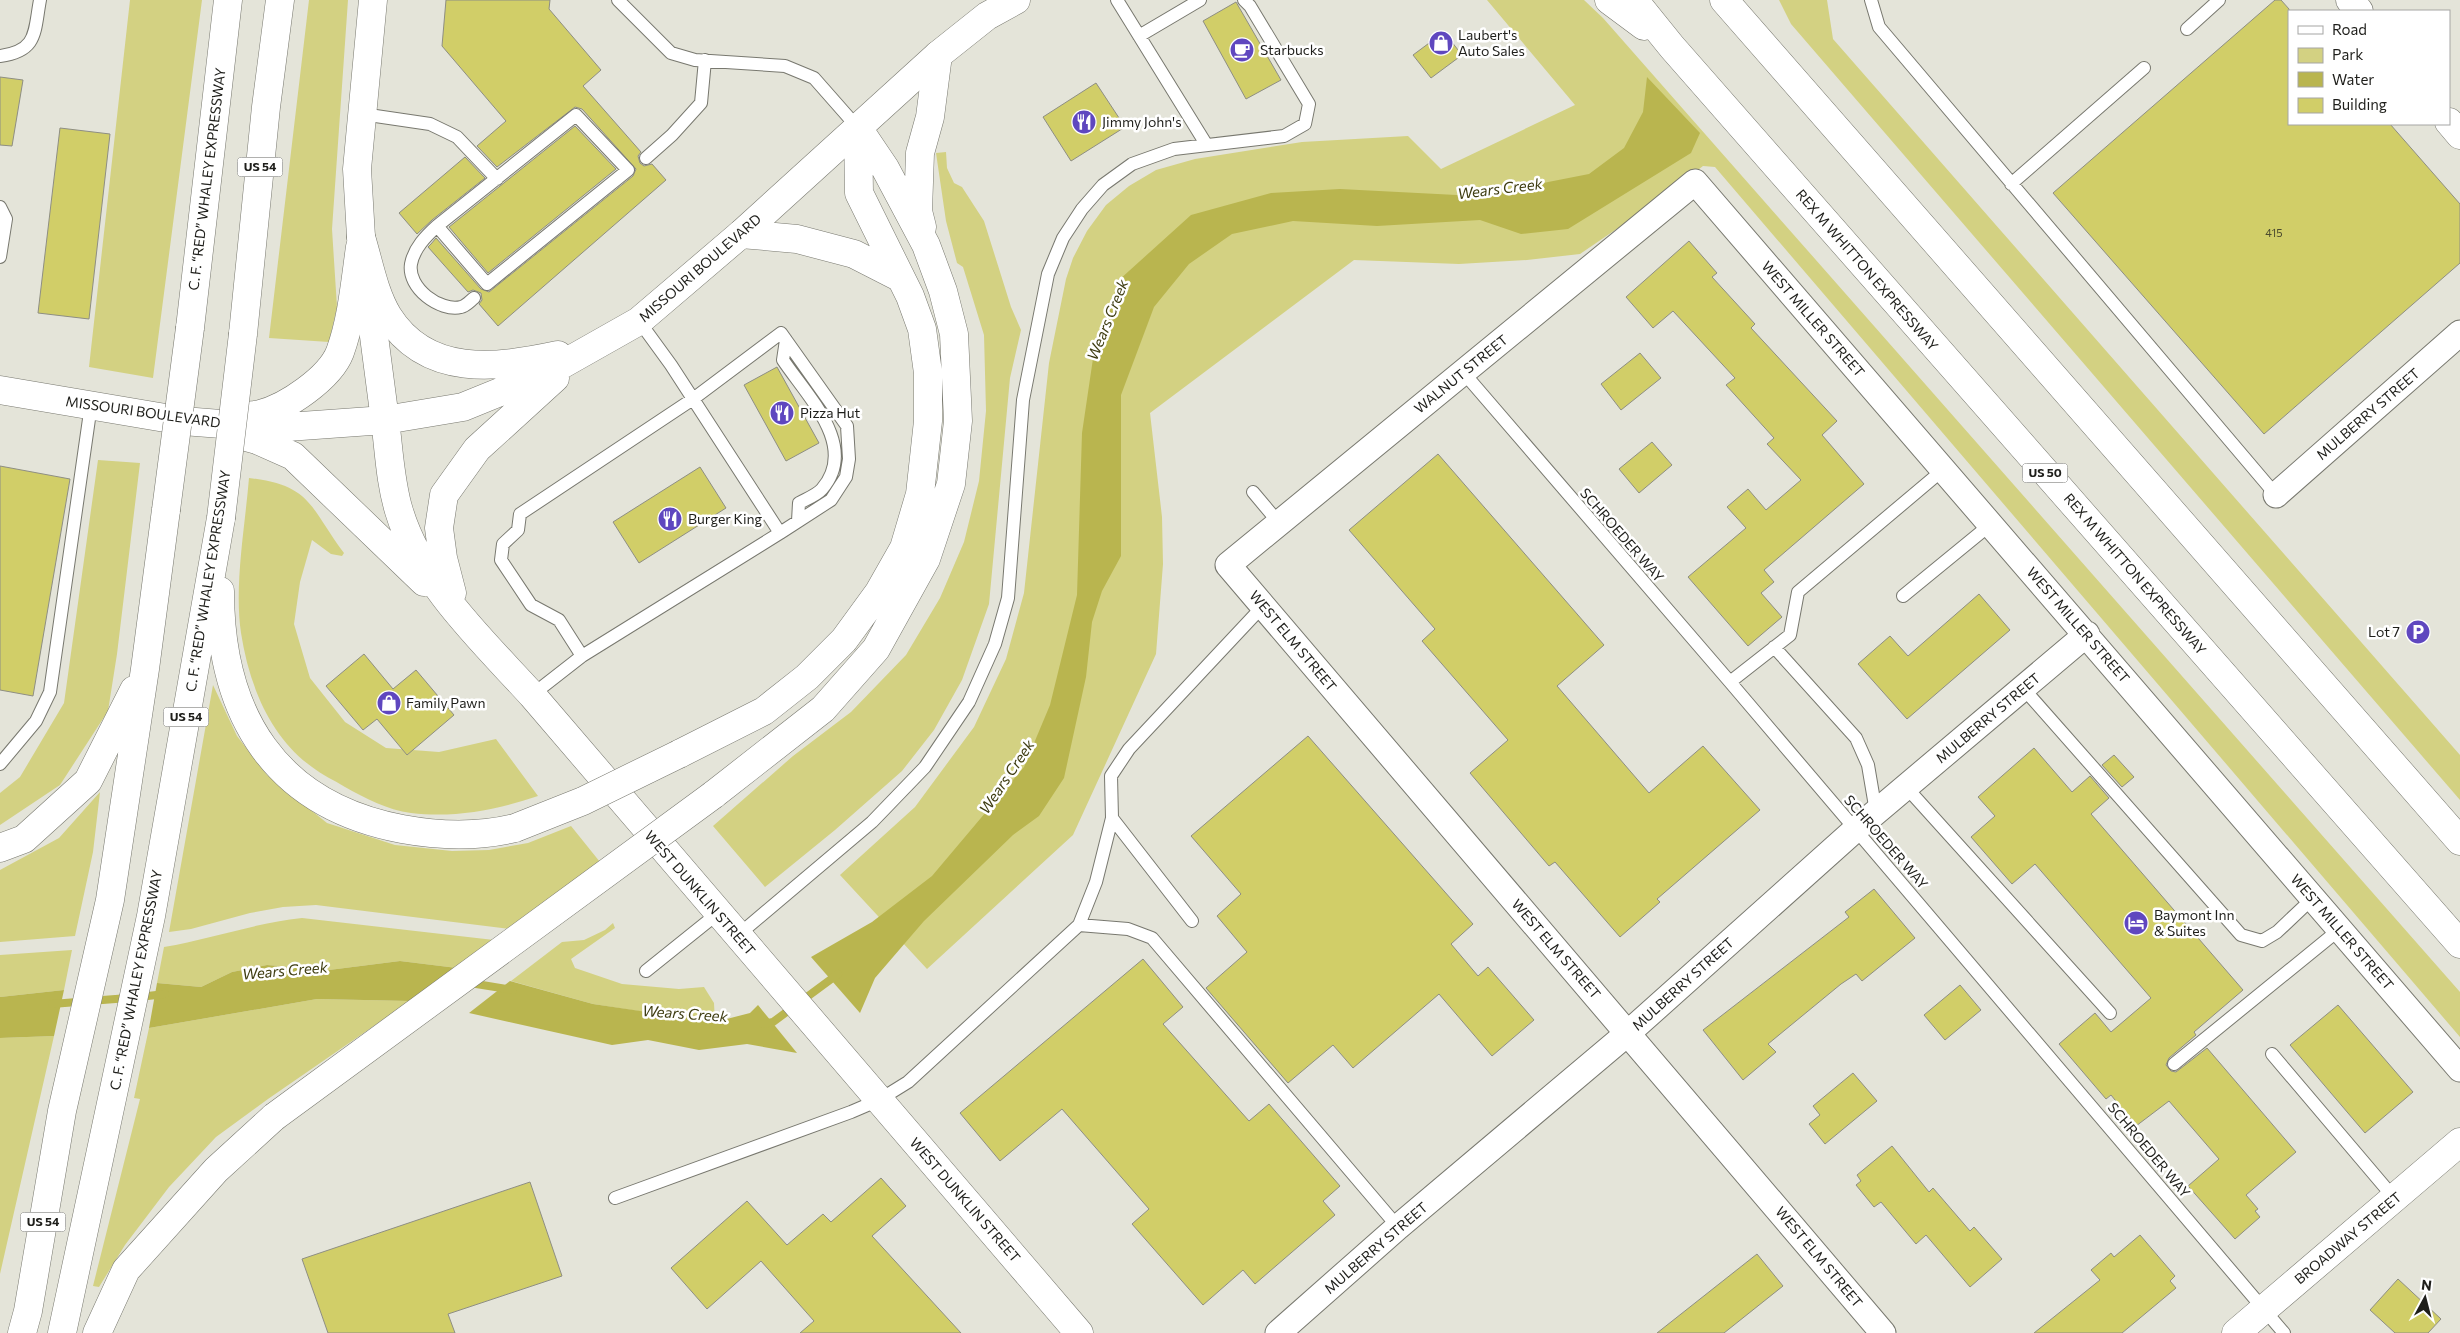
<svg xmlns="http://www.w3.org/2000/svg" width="2460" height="1333" font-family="Commissioner,sans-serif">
  <rect width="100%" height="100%" fill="#e4e4d9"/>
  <path fill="#d3d182" d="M 130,0 L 202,0 L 153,378 L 89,367 Z
    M 309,0 L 348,0 L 332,229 L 337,307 L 329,342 L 269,338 Z
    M 1487,0 L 1584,0 L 1603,18 L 2460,992 L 2460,1037 L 1715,167 L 1703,166 L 1659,200 L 1580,254 L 1527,260 L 1459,264 L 1354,260 L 1150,413 L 1162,517 L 1163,564 L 1156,654 L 1073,835 L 927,969 L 840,875 L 915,807 L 974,727 L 1006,659 L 1024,593 L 1049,363 L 1066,279 L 1073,258 L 1087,231 L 1106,205 L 1129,186 L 1156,170 L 1195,159 L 1302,142 L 1408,136 L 1441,169 L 1575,105 Z
    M 1779,0 L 1827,0 L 1833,39 L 2460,755 L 2460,800 L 1791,24 Z
    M 946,152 L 947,168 L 954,183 L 962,187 L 984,221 L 1011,307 L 1021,330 L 1010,378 L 989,604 L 962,680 L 934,730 L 902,771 L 835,830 L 765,887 L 713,826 L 793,756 L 851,712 L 906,655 L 940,598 L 964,542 L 979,481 L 986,411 L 984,335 L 963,267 L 957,263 L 946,221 L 936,153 Z
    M 98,460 L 140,463 L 117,654 L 108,711 L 60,785 L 0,825 L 0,793 L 20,777 L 64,703 Z
    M 249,478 C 312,485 310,508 344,553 L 342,556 L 331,554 L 312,540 L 300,582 L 294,624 L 310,678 L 345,722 L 386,748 L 439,752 L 496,739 L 538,796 C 496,810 455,818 411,813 C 387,810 365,798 345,787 C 334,780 322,775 312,767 C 269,736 249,684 241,633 C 234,585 245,527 249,478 Z
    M 213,685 L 237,736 L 267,775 L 327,823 L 395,845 L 452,851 L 489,850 L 528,843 L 571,826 L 600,862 L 510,929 L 316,905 L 283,907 L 250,913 L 191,929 L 169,932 Z
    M 100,792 L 93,852 L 75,936 L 0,942 L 0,870 L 59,838 Z
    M 302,918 L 494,940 L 457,968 L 400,961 L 329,970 L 267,965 L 232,972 L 201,987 L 157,983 L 164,947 C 211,939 255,923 302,918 Z
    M 613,923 L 615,928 L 571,959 L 575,968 L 622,984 L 679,989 L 704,987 L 714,1003 L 715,1023 L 593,1004 L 511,981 L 562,942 L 584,940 L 605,930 Z
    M 72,950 L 64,990 L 0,997 L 0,955 Z
    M 317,999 L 410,1001 L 268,1099 L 216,1137 L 169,1187 L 125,1245 L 99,1287 L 93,1286 L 140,1099 L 134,1098 L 149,1028 Z
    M 54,1036 L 0,1274 L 0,1038 Z"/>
  <path fill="#b9b54f" d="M 1647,77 L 1700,133 L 1691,153 L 1568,229 L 1521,234 L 1480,220 L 1377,226 L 1293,221 L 1232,234 L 1189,264 L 1154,307 L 1121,395 L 1121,556 L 1102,591 L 1092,622 L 1086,677 L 1064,778 L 1039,816 L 1013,835 L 924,921 L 875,978 L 860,1013 L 811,957 L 872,922 L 932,876 L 1024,767 L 1050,705 L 1077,595 L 1082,433 L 1095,345 L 1119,280 L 1191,215 L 1271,193 L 1340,189 L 1476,196 L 1589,174 L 1624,148 L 1643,112 Z
    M 400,961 L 457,968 L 410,1001 L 317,999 L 149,1028 L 157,983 L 201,987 L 232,972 L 267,965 L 329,970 Z
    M 510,981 L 593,1004 L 715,1022 L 750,1013 L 758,1005 L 797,1053 L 747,1044 L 699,1050 L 648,1040 L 612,1045 L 469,1013 Z
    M 64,990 L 54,1036 L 0,1038 L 0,997 Z"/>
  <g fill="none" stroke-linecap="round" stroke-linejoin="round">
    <path stroke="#b9b54f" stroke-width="8" d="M 470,983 L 513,990
      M 139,997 L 165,994
      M 52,1004 L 128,998
      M 763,1024 L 773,1022 L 838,974"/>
  </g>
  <path fill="#d1ce68" stroke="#8e8e83" d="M 446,0 L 550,0 L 549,9 L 601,70 L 583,86 L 641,152 L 638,156 L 640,163 L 644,166 L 652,164 L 666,180 L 498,326 L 479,304 L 482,300 L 481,293 L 473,290 L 468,292 L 428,247 L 431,244 L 436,238 L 481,289 L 489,292 L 633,176 L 636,169 L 582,109 L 575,107 L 497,167 L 477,146 L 506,121 L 442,46 Z
    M 2275,0 L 2281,0 L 2289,9 L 2289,124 L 2390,124 L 2460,204 L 2460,263 L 2264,434 L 2053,193 Z
    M 1236,2 L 1281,80 L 1246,99 L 1203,21 Z
    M 1444,32 L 1462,55 L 1431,78 L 1413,55 Z
    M 0,77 L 23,80 L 12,146 L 0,145 Z
    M 1096,83 L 1125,127 L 1071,161 L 1043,117 Z
    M 575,126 L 616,169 L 488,273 L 449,227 Z
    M 60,128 L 110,134 L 89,319 L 38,313 Z
    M 465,157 L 485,178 L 432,220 L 417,234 L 399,213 Z
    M 1689,241 L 1717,273 L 1712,277 L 1755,324 L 1751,328 L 1837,421 L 1822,435 L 1864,484 L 1764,570 L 1774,582 L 1761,593 L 1782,617 L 1748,646 L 1688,577 L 1746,528 L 1727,507 L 1748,489 L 1766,510 L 1801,480 L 1767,444 L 1774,438 L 1726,385 L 1735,378 L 1673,311 L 1653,328 L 1626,297 Z
    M 1640,353 L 1661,378 L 1621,410 L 1601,384 Z
    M 777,367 L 819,443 L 786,461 L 744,385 Z
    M 1652,442 L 1672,465 L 1639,493 L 1619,469 Z
    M 1438,454 L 1604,645 L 1557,686 L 1649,793 L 1703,746 L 1760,810 L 1657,899 L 1660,902 L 1620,937 L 1555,862 L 1549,866 L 1470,773 L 1508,740 L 1422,641 L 1435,629 L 1349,530 Z
    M 0,466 L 70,479 L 33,696 L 0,690 Z
    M 700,467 L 726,508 L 639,563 L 613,522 Z
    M 1979,594 L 2010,630 L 1907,719 L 1858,664 L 1890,636 L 1908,656 Z
    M 364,654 L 393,689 L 416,670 L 454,715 L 407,755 L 377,719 L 363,730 L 326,686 Z
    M 1308,736 L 1473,924 L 1451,944 L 1478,976 L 1488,967 L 1534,1020 L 1492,1056 L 1439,994 L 1353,1068 L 1333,1045 L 1288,1083 L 1206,988 L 1247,952 L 1217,916 L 1241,894 L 1191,836 Z
    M 2034,748 L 2072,792 L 2090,776 L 2109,798 L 2091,814 L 2243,990 L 2194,1032 L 2196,1035 L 2169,1058 L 2166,1065 L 2171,1071 L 2176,1072 L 2207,1048 L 2296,1152 L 2246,1195 L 2258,1209 L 2255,1211 L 2260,1217 L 2235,1239 L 2188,1186 L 2219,1159 L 2169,1101 L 2136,1126 L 2111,1095 L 2106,1099 L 2059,1044 L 2095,1013 L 2111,1032 L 2151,998 L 2035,864 L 2012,884 L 1971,837 L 1995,816 L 1978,797 Z
    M 2114,755 L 2134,777 L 2122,787 L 2102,765 Z
    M 1874,889 L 1915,938 L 1862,981 L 1856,974 L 1841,984 L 1768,1044 L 1776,1052 L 1743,1080 L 1703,1030 L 1849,917 L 1845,912 Z
    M 1143,959 L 1183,1007 L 1163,1024 L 1249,1121 L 1269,1104 L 1340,1186 L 1323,1201 L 1335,1215 L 1255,1284 L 1243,1270 L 1203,1305 L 1132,1224 L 1149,1209 L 1062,1109 L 1000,1161 L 960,1113 Z
    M 1960,985 L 1981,1010 L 1945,1040 L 1924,1015 Z
    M 2338,1005 L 2413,1092 L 2365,1133 L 2290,1045 Z
    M 1853,1073 L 1877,1101 L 1825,1144 L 1809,1124 L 1820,1115 L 1813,1106 Z
    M 1892,1146 L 1929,1192 L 1933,1188 L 1970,1231 L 1974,1227 L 2002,1259 L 1970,1287 L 1926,1235 L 1916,1244 L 1881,1202 L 1874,1207 L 1856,1185 L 1861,1181 L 1857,1175 Z
    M 881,1178 L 906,1206 L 872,1236 L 961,1333 L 800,1333 L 814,1321 L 761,1261 L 707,1309 L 671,1268 L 747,1201 L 787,1245 L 823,1214 L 831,1222 Z
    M 530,1182 L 562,1276 L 448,1314 L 455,1333 L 328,1333 L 302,1259 Z
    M 2140,1235 L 2175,1276 L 2170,1281 L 2176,1288 L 2122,1333 L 2034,1333 L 2100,1280 L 2091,1270 L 2111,1253 L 2114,1257 Z
    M 1757,1254 L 1783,1286 L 1724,1333 L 1657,1333 Z
    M 2398,1279 L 2441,1319 L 2428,1333 L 2395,1333 L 2370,1310 Z"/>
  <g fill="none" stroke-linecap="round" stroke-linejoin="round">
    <defs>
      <path id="service" d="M 618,0 L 671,53 L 695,60 L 785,66 L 814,78 L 858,128
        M 1117,0 L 1206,144
        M 1871,0 L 1879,27 L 2276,495
        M 2187,29 L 2219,0
        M 1139,36 L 1200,0
        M 0,56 C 38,51 34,32 40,0
        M 362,114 L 430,124 L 457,137 L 497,179
        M 646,158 L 672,135 L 701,103 L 705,60
        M 2011,184 L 2144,68
        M 0,207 L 6,219 L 0,257
        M 437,226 L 487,284 L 628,170 L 576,115 L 437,226 C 426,236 414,248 411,264 C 407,288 440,312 461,307 C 466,306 470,301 474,298
        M 786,340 L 783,360 C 807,396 859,446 822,489 C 817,495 806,499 799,503 L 798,521
        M 1463,372 L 1730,682 L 2284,1333
        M 1253,492 L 1279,523
        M 1903,596 L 1991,524
        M 1774,647 L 1856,738 L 1868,765 L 1876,812
        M 582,656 L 780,533 L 671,365 L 639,321
        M 1730,682 L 1790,635 L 1798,592 L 1944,469
        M 2023,688 L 2241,935 L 2262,941 L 2277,932 L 2313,898
        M 532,695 L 582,656 L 559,620 L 531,605 L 501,560 L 503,544 L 518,530 L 520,514 L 693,399 L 781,333 L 847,426 L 849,459 L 846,477 L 831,500 L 780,533
        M 0,764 L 36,721 L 50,692 L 91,405
        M 1906,787 L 2110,1013
        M 1192,921 L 1112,818 L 1111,776 L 1129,749 L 1263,606
        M 1079,925 L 1128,929 L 1152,938 L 1398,1227
        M 737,936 L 872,822 L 925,767 L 969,702 L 995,644 L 1008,598 L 1023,400 L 1048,274 L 1063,238 L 1082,209 L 1103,185 L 1132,164 L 1174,149 L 1284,136 L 1305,124 L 1309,104 L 1250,6 L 1244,0
        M 646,971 L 717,914
        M 2272,1054 L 2395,1199
        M 2174,1064 L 2340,929
        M 615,1198 L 851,1112 L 879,1100 L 908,1082 L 1079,925 L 1096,882 L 1112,818"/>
      <path id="minor" d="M 2276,495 L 2460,333
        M 1278,1333 L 1398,1227 L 1628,1033 L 1856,829 L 2087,634
        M 1883,1333 L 1228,565 L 1695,182 L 2460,1069"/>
      <path id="tertiary" d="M 373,0 L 357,169 L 361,237 L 385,420
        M 2236,1333 L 2460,1142"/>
      <path id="secondary" d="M 2350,0 L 2359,11
        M 2449,122 L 2460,135
        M 361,237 C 369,263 374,293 388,316 C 427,378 497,368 558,355
        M 0,390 L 183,421 L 273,428 L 385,420 L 463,407 L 547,373 L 639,321 L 741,234 L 938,55 L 987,16 L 1016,0
        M 237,416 C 244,416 252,416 260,414 C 286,408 330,378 340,352 C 352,319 355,282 360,247
        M 385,420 C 389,450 390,482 399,511 C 421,584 482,640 532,695 L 1079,1333
        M 239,435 L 257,440 L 293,456 L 424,582
        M 452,593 L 443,558 L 439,528 L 444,495 L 477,449 L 555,378"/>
      <path id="trunk" d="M 1609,0 L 1644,26
        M 1634,0 L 1672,47 L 2460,944
        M 1724,0 L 2460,841"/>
      <path id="motorway" d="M 922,227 L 918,211 L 920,153 L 930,117 L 938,55
        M 741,234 L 797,239 L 854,254 L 901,278
        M 190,328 L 228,0
        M 243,334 L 266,107 L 280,0
        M 220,591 C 220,715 275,805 402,829 C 440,836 478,837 515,828
        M 679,754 L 764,711 L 807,677 L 844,640 L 879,592 L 904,548 L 920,494 L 928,421 L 928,373 L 922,329 L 910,296 L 859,193 L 858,128
        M 713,795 L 823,709 L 876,649 L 926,559 L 951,484 L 958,421 L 954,334 L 943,291 L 926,245 L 885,168 L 858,128
        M 0,848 L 24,839 L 88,781 L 134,690
        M 22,1333 L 28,1311 L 62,1111 L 110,900 L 145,669 L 166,510
        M 62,1333 L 151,916 L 221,518
        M 97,1333 L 126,1270 L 216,1170 L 274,1117"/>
    </defs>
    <use href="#service" stroke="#78786f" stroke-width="14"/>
    <use href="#minor" stroke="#78786f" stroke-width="27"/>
    <use href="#tertiary" stroke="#78786f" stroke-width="29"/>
    <use href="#secondary" stroke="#78786f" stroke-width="29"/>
    <use href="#trunk" stroke="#78786f" stroke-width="29"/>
    <use href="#motorway" stroke="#78786f" stroke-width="29"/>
    <use href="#service" stroke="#fff" stroke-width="12"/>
    <use href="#minor" stroke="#fff" stroke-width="25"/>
    <use href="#tertiary" stroke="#fff" stroke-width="28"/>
    <use href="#secondary" stroke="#fff" stroke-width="28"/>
    <use href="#trunk" stroke="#fff" stroke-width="28"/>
    <use href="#motorway" stroke="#fff" stroke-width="28"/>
    <defs>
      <path id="motorway-bridge" d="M 166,510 L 190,328
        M 221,518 L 243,334
        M 515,828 L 583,801 L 679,754
        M 274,1117 L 713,795"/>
    </defs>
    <use href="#motorway-bridge" stroke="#78786f" stroke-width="29" stroke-linecap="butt"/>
    <use href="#motorway-bridge" stroke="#fff" stroke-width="28"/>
  </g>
  <defs>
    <symbol id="shop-disc" viewBox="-11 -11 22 22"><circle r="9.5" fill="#5f47bf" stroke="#fff"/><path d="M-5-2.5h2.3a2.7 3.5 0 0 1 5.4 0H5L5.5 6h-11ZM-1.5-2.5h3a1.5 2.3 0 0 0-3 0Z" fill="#fff"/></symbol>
    <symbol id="cafe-disc" viewBox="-11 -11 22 22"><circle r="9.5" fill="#5f47bf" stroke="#fff"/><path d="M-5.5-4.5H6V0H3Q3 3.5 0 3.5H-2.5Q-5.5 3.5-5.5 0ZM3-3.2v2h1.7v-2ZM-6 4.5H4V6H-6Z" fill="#fff"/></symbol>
    <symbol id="restaurant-disc" viewBox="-11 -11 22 22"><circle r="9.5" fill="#5f47bf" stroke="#fff"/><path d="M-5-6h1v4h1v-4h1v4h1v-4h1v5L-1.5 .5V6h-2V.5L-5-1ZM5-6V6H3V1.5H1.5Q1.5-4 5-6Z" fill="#fff"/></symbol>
    <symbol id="parking-disc" viewBox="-11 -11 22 22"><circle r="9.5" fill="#5f47bf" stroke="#fff"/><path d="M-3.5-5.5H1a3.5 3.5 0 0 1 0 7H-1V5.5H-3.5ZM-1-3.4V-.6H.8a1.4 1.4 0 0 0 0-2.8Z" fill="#fff"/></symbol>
    <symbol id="hotel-disc" viewBox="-11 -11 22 22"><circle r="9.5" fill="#5f47bf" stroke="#fff"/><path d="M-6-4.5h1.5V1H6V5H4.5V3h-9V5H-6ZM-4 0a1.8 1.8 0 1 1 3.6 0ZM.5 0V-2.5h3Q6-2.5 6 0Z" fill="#fff"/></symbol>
  </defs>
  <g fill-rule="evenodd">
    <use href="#shop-disc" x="1427" y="29" width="28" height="28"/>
    <use href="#cafe-disc" x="1228" y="36" width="28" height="28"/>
    <use href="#restaurant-disc" x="1070" y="108" width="28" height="28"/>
    <use href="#restaurant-disc" x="768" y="399" width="28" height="28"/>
    <use href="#restaurant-disc" x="656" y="505" width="28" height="28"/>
    <use href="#parking-disc" x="2404" y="618" width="28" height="28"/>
    <use href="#shop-disc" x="375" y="689" width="28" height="28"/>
    <use href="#hotel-disc" x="2122" y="909" width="28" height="28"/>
  </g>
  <g text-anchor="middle" stroke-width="5" stroke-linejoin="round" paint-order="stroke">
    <g font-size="11" fill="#4c4b2e">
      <text x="2274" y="237">415</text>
    </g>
    <g fill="#fff" stroke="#62625f" stroke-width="1">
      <rect x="237.5" y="157.5" width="45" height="19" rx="4"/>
      <rect x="2022.5" y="463.5" width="45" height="19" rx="4"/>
      <rect x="163.5" y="707.5" width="45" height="19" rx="4"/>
      <rect x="20.5" y="1212.5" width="45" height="19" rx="4"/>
    </g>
    <g font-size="12" font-weight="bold" fill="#1f1f1b">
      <text x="260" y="171">US 54</text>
      <text x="2045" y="477">US 50</text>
      <text x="186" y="721">US 54</text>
      <text x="43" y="1226">US 54</text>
    </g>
    <g font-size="14" fill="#1f1f1b" stroke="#fff" text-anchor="start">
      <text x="1458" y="40">Laubert's<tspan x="1458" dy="16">Auto Sales</tspan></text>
      <text x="1260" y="55">Starbucks</text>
      <text x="1102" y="127">Jimmy John's</text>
      <text x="800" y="418">Pizza Hut</text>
      <text x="688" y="524">Burger King</text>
      <text x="2400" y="637" text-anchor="end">Lot 7</text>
      <text x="406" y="708">Family Pawn</text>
      <text x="2154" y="920">Baymont Inn<tspan x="2154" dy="16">&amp; Suites</tspan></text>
    </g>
    <g font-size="14" fill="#1f1f1b" stroke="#fff">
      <text transform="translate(207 179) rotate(-83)" y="5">C. F. “RED” WHALEY EXPRESSWAY</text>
      <text transform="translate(700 268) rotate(-41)" y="5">MISSOURI BOULEVARD</text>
      <text transform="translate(1867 270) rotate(49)" y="5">REX M WHITTON EXPRESSWAY</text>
      <text transform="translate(1813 319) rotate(49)" y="5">WEST MILLER STREET</text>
      <text transform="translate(1461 374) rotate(-39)" y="5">WALNUT STREET</text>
      <text transform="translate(143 412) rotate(8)" y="5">MISSOURI BOULEVARD</text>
      <text transform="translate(2368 414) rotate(-41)" y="5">MULBERRY STREET</text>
      <text transform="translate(1622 535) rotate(49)" y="5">SCHROEDER WAY</text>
      <text transform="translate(2135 574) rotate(49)" y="5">REX M WHITTON EXPRESSWAY</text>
      <text transform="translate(208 581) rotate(-81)" y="5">C. F. “RED” WHALEY EXPRESSWAY</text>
      <text transform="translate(2078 625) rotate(49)" y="5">WEST MILLER STREET</text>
      <text transform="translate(1293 641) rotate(50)" y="5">WEST ELM STREET</text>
      <text transform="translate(1988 718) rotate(-40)" y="5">MULBERRY STREET</text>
      <text transform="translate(1886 842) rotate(49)" y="5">SCHROEDER WAY</text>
      <text transform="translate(700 893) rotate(49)" y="5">WEST DUNKLIN STREET</text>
      <text transform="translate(2342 932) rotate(49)" y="5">WEST MILLER STREET</text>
      <text transform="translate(1556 949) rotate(49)" y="5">WEST ELM STREET</text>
      <text transform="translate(136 980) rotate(-79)" y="5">C. F. “RED” WHALEY EXPRESSWAY</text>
      <text transform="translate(1683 984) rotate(-42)" y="5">MULBERRY STREET</text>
      <text transform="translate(2149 1150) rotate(50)" y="5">SCHROEDER WAY</text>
      <text transform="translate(965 1200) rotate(49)" y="5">WEST DUNKLIN STREET</text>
      <text transform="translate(2348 1238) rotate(-40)" y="5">BROADWAY STREET</text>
      <text transform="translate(1376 1248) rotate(-41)" y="5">MULBERRY STREET</text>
      <text transform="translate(1819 1257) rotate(50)" y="5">WEST ELM STREET</text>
    </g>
    <g font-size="15" font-style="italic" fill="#3f3d12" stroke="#fff">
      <text transform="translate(1500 189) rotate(-7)" y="5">Wears Creek</text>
      <text transform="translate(1108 320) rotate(-68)" y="5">Wears Creek</text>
      <text transform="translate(1007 777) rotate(-56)" y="5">Wears Creek</text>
      <text transform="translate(285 971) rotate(-5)" y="5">Wears Creek</text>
      <text transform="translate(685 1014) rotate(4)" y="5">Wears Creek</text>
    </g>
  </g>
  <rect x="2288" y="10" width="162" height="115" fill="#ffffff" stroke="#a5a5a4"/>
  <rect x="2298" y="26" width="25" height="8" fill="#ffffff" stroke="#a5a5a4"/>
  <text x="2332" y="35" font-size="15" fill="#1f1f1b">Road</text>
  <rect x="2298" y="48" width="25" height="15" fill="#d3d182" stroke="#a5a5a4"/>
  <text x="2332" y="60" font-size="15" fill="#1f1f1b">Park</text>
  <rect x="2298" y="72" width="25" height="15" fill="#b9b54f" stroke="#a5a5a4"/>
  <text x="2332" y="85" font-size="15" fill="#1f1f1b">Water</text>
  <rect x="2298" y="98" width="25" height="15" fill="#d1ce68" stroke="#a5a5a4"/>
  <text x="2332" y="110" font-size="15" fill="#1f1f1b">Building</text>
  <g transform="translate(2425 1298) rotate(7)" stroke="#ffffff" stroke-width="4" paint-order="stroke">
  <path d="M0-4L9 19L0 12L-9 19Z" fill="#1f1f1b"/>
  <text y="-8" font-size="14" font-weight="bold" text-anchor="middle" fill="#1f1f1b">N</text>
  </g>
</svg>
